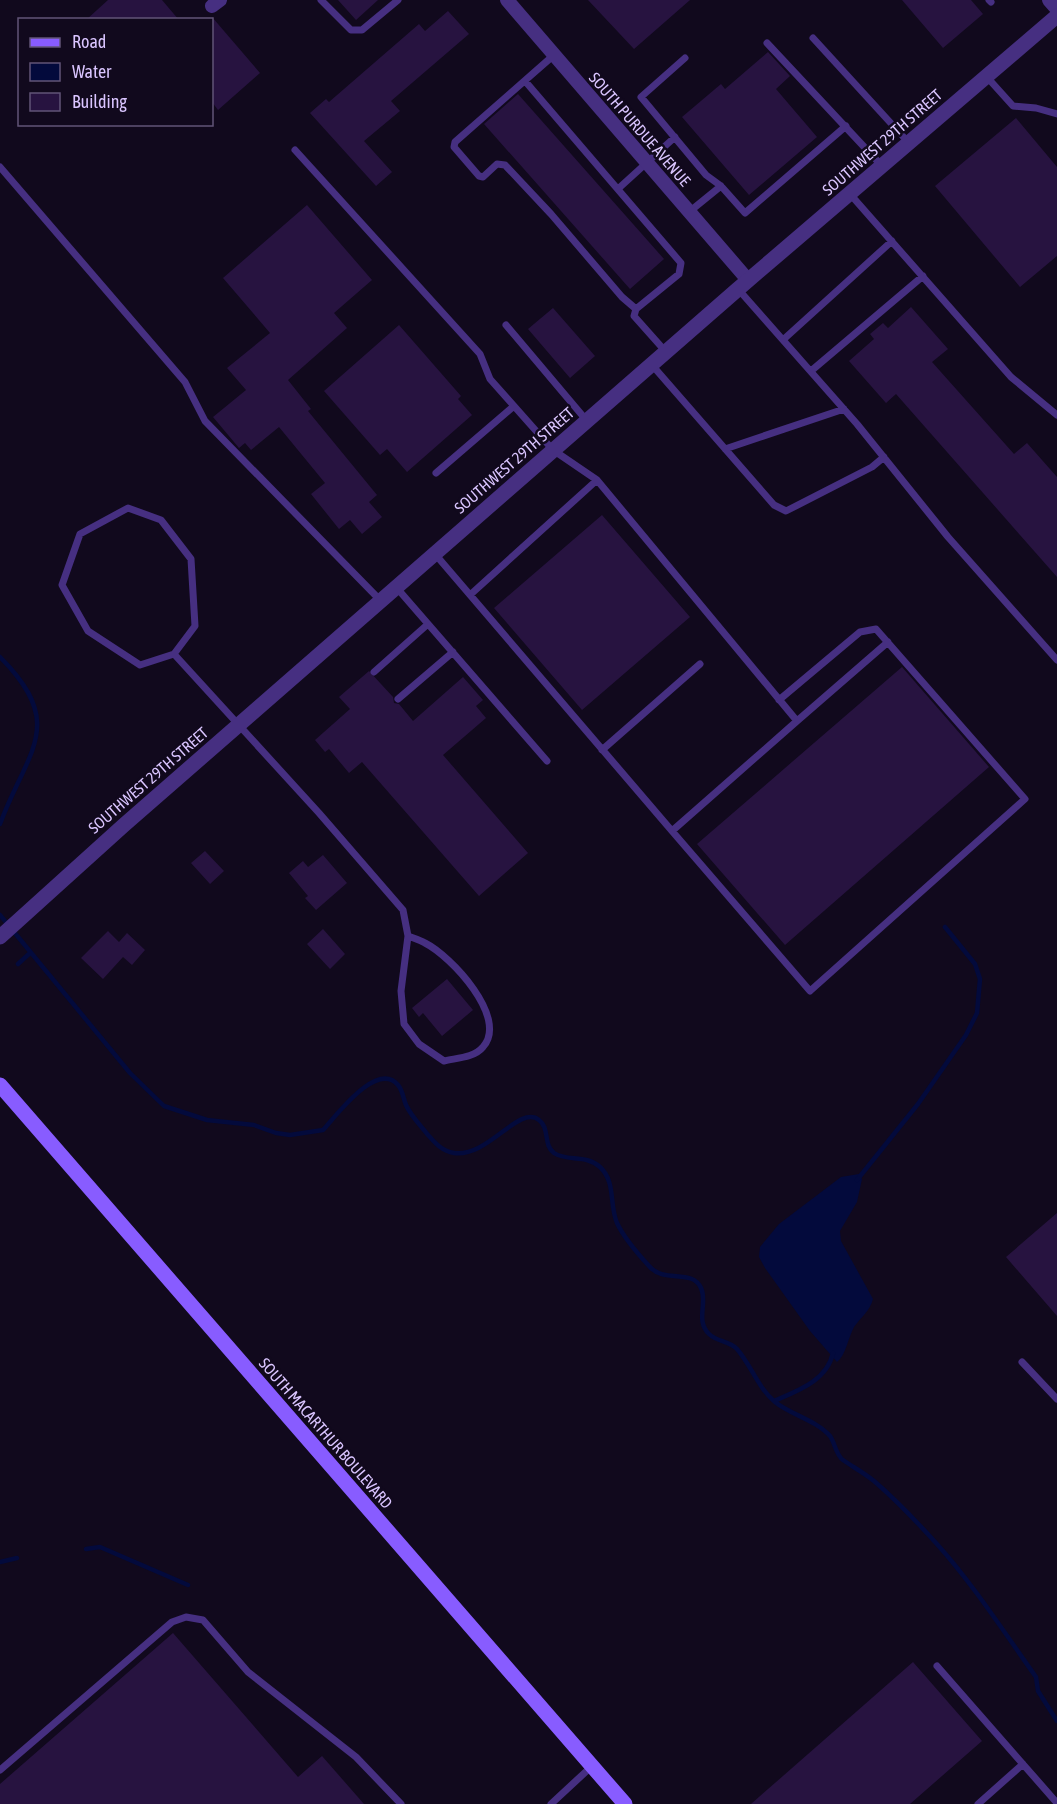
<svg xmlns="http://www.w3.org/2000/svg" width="1057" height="1804" font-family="'Asap Condensed',sans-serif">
  <rect width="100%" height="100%" fill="#11091d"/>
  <path fill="#030a3c" d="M 859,1174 L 862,1179 L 857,1202 L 840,1231 L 841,1241 L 873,1299 C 870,1311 861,1317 854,1327 C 848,1338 846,1355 837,1362 L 810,1331 L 765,1268 L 759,1257 L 760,1247 L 779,1224 L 841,1177 Z"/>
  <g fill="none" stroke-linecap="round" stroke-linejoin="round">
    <path stroke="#030a3c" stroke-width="4.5" d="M 0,657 C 68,725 27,751 0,824
      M 0,915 L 130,1073 L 164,1106 L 207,1120 L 254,1125 L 276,1133 L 290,1135 L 323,1130 C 336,1116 377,1060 398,1085 C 403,1091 403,1098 406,1105 C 411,1116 421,1126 428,1135 C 436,1144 442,1151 454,1153 C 488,1158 519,1104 539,1120 C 550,1128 543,1145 554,1153 C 567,1162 586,1154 600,1167 C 616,1182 609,1204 617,1223 C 624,1238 638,1254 649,1266 C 664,1284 692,1268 701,1288 C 708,1303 695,1320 709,1334 C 717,1342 730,1341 737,1349 C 751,1365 758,1388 775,1402 C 791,1415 816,1420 830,1436 C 835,1443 836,1455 843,1460 C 853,1467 864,1473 874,1481 C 895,1499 917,1522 936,1543 C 973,1584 1004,1632 1036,1677 L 1038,1691 L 1057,1721
      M 18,964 L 30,953
      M 857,1180 L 918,1104 L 966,1035 L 977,1013 L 980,979 L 975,964 L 945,927
      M 774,1401 C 797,1391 827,1381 833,1353
      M 86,1549 L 100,1547 L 188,1585
      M 0,1562 L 17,1558"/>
  </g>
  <path fill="#271340" d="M 108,0 L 162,0 L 179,20 L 86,20 Z
    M 338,0 L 378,0 L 356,20 Z
    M 588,0 L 690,0 L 634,49 Z
    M 902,0 L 971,0 L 983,14 L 943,48 Z
    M 448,11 L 469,34 L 391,101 L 400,111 L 364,141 L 392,172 L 376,186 L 310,113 L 326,99 L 329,102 L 419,24 L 425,31 Z
    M 212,17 L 260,73 L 218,110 L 212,102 Z
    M 768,52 L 790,76 L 776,89 L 817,137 L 749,195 L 682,117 L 721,84 L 725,89 Z
    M 518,94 L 664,259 L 630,289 L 484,124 Z
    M 1016,118 L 1057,167 L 1057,256 L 1020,287 L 935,186 Z
    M 307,205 L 372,280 L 334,313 L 347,328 L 288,380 L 311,409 L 308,411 L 377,495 L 369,502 L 382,517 L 362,534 L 350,520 L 339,529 L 311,494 L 325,483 L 279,427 L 251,450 L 245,443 L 239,448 L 213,417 L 246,390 L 227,368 L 270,333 L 223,278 Z
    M 911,307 L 948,349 L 932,362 L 1014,454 L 1027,443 L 1057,477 L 1057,577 L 896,394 L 886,403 L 849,361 L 874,339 L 870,334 L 883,323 L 888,328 Z
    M 553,308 L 595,356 L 570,378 L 528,329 Z
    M 399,325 L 461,396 L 458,399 L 472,415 L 407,472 L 387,449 L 380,455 L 324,391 Z
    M 602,515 L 690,617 L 582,710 L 494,608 Z
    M 902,667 L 989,767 L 785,945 L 697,844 Z
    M 369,671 L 393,697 L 394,703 L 399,704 L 413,721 L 463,677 L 483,700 L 476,706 L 486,718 L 443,755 L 528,853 L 479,896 L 362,762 L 349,773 L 329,749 L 325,752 L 315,740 L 350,709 L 339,697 Z
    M 205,851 L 224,871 L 210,884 L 191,863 Z
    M 323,855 L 347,883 L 316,910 L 305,898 L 308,896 L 289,873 L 303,861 L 308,867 Z
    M 323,929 L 345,954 L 330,969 L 307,944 Z
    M 108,931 L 119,942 L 127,933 L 145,950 L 132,965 L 123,957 L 103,979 L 81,958 Z
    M 447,979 L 473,1010 L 442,1036 L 423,1013 L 419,1017 L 412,1008 Z
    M 1057,1213 L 1057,1316 L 1006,1257 Z
    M 173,1633 L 298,1777 L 322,1756 L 364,1804 L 0,1804 L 0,1784 Z
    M 913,1662 L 982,1741 L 910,1804 L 751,1804 Z"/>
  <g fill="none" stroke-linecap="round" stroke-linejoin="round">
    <path stroke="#462f81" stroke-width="7" d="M 321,0 L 351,30 L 362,30 L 398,0
      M 989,0 L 991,2
      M 813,38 L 909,143
      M 767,43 L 882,166
      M 554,55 L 455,142 L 454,147 L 479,176 L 483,177 L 497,164 L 505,165 L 551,214 L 622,297 L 636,309
      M 685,58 L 641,97 L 706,175 L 721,186 L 745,213 L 846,126
      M 986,76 L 1013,106 L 1036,108 L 1057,114
      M 525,81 L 681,263 L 679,274 L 636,309 L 634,316 L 666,352
      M 295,150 L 480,354 L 490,379 L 553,450 L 597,480 L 797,721 L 672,831 L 435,554
      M 0,167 L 185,382 L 205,421 L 381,601
      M 619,188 L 675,137
      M 850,194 L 1011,377 L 1057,415
      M 689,212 L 721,186
      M 738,289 L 857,424 L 948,537 L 1057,660
      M 506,325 L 587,421
      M 784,339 L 892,241
      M 652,365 L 774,505 L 786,511 L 872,467 L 884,457
      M 811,371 L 923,276
      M 725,449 L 844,409
      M 436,473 L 514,406
      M 396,587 L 547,761
      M 470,595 L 597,480
      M 174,654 L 195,626 L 191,559 L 161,520 L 128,508 L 80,534 L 62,585 L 88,631 L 140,665 L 174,654 L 319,813 L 403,910 L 408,936 L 401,991 L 404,1024 L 419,1044 L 444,1061 C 456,1058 474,1058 483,1047 C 509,1018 451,956 425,943 C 420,940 413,938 408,936
      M 374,672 L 428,624
      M 398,699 L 453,652
      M 797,721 L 888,642
      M 602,750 L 700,664
      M 672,831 L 810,991 L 1025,799 L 876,629 L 860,632 L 779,700
      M 1022,1362 L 1057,1399
      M 937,1666 L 1057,1803
      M 0,1770 L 172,1622 L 186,1617 L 203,1620 L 248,1672 L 356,1757 L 401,1804
      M 551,1804 L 592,1766
      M 978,1804 L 1023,1764"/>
    <path stroke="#462f81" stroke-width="14" d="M 507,0 L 748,280
      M 1049,0 L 1057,9
      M 212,6 L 220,0"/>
    <path stroke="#462f81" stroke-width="15" d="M 0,937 L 124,825 L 738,289 L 1057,16"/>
    <path stroke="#885cff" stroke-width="15" d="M 0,1085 L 625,1804"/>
  </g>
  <g text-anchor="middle" stroke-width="5" stroke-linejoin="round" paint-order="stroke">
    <g font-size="16" fill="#dac5ff" stroke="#11091d">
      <text transform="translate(640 129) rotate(49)" y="6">SOUTH PURDUE AVENUE</text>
      <text transform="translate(882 142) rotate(-41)" y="6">SOUTHWEST 29TH STREET</text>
      <text transform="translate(514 460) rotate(-41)" y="6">SOUTHWEST 29TH STREET</text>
      <text transform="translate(148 780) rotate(-41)" y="6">SOUTHWEST 29TH STREET</text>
      <text transform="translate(326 1433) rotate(49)" y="6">SOUTH MACARTHUR BOULEVARD</text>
    </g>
  </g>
  <rect x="18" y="18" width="195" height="108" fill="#11091d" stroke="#615477" stroke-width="1.5"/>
  <rect x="30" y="38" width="30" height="9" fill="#885cff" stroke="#615477" stroke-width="1.5"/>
  <text x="72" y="48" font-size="18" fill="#dac5ff">Road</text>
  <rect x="30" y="63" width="30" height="18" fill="#030a3c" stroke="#615477" stroke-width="1.5"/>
  <text x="72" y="78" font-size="18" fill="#dac5ff">Water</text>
  <rect x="30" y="93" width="30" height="18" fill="#271340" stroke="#615477" stroke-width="1.5"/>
  <text x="72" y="108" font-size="18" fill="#dac5ff">Building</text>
</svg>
